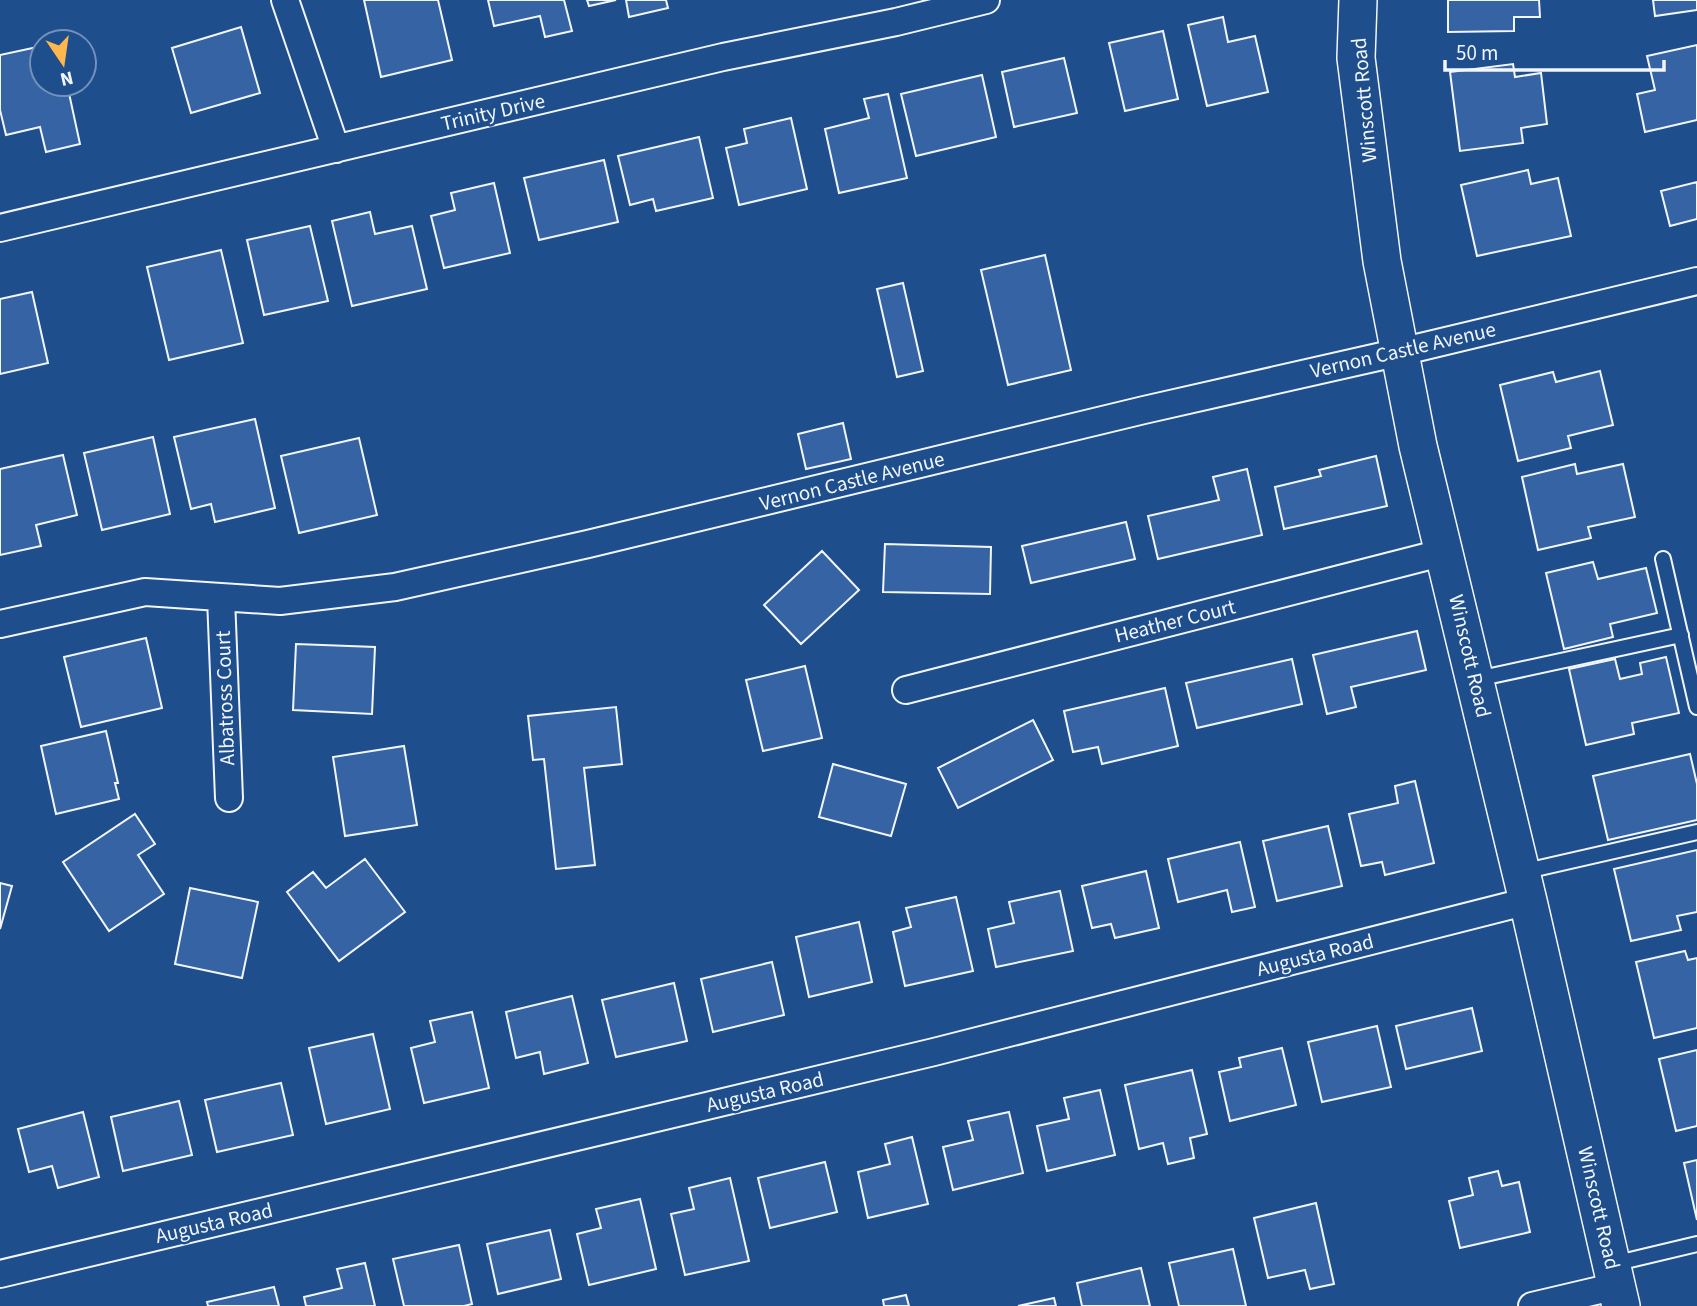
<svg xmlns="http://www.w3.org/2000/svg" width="1697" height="1306" font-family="'Source Sans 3',sans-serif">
  <rect width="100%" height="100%" fill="#1f4e8c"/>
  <path fill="#3563a3" stroke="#f2f6ff" stroke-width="2" d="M 364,0 L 438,0 L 452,60 L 381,77 Z
    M 488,0 L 564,0 L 572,31 L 545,37 L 540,16 L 494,26 Z
    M 587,0 L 616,0 L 589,6 Z
    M 626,0 L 666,0 L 668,8 L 629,17 Z
    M 1448,0 L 1539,0 L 1540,17 L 1514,17 L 1514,31 L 1448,32 Z
    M 1653,0 L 1697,0 L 1697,10 L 1655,16 Z
    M 1223,17 L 1228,42 L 1255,36 L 1268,92 L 1207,106 L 1188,25 Z
    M 241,27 L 260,93 L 191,113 L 172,48 Z
    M 1163,31 L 1178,99 L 1125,111 L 1109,43 Z
    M 1697,45 L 1697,120 L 1645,132 L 1637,94 L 1655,90 L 1647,56 Z
    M 42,46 L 42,84 L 67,84 L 80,144 L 46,152 L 40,127 L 6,135 L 0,110 L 0,55 Z
    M 1064,58 L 1077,113 L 1014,127 L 1002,72 Z
    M 1513,64 L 1515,77 L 1541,73 L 1547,124 L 1521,128 L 1523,143 L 1460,151 L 1450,72 Z
    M 982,75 L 996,137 L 916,156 L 901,94 Z
    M 888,94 L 907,178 L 839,193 L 825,129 L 869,118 L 864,99 Z
    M 791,118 L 807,189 L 739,205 L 726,148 L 747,143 L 744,129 Z
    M 699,137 L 713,198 L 656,211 L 653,199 L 630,205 L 618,156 Z
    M 604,160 L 618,222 L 539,240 L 524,178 Z
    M 1528,170 L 1531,184 L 1558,178 L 1571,236 L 1477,256 L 1461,185 Z
    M 1697,182 L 1697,219 L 1670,226 L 1661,191 Z
    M 494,183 L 510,253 L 444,268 L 431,216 L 455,210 L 451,193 Z
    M 370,212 L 375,234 L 412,226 L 427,289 L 352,306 L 332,221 Z
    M 310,226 L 328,301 L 264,315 L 247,240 Z
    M 221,250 L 243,343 L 169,360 L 147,267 Z
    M 1045,255 L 1071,370 L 1008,385 L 981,270 Z
    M 903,283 L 923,371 L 897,377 L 877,289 Z
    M 32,292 L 48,363 L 0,374 L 0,299 Z
    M 1600,371 L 1613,425 L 1568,436 L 1571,448 L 1518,461 L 1500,385 L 1553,372 L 1556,382 Z
    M 255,419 L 275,508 L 215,522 L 211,504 L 191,509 L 174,437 Z
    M 843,423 L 851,459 L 806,469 L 798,434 Z
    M 153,437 L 170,514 L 102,530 L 84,453 Z
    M 359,438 L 377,515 L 299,533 L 281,456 Z
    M 63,455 L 77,515 L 36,525 L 41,546 L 0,555 L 0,469 Z
    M 1376,456 L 1387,506 L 1284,529 L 1275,487 L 1321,476 L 1319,470 Z
    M 1575,464 L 1577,474 L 1623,464 L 1635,517 L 1588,527 L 1591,538 L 1538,550 L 1522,477 Z
    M 1247,469 L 1262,535 L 1158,559 L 1148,516 L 1219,500 L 1213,477 Z
    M 1126,522 L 1135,559 L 1031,583 L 1022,546 Z
    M 885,544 L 991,547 L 990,594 L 883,592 Z
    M 822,551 L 859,590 L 801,644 L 764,605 Z
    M 1593,562 L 1598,579 L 1646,568 L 1657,613 L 1610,624 L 1613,637 L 1564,649 L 1546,573 Z
    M 1417,631 L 1426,670 L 1351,687 L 1356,707 L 1327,714 L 1313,655 Z
    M 146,638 L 162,708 L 81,727 L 64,657 Z
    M 296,644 L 375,647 L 372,714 L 293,710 Z
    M 1666,657 L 1679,713 L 1632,723 L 1634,734 L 1586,745 L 1569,669 L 1615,659 L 1620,679 L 1642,674 L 1640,663 Z
    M 1292,659 L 1302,704 L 1197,728 L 1186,683 Z
    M 805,666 L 822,738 L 763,751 L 746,680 Z
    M 1165,688 L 1178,746 L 1102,764 L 1098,747 L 1073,752 L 1064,711 Z
    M 616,707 L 622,764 L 584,768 L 595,865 L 556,869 L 544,759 L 533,760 L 528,716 Z
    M 1033,720 L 1053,760 L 958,808 L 938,768 Z
    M 106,731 L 118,783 L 115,783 L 119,799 L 56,814 L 41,746 Z
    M 404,746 L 417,825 L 345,836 L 333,757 Z
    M 1690,754 L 1697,784 L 1697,820 L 1608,840 L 1593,776 Z
    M 833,764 L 906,784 L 891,836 L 819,817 Z
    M 1415,781 L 1434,863 L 1385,875 L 1382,862 L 1361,866 L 1349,814 L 1398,803 L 1395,786 Z
    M 135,814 L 155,844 L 138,855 L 164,894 L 109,931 L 63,862 Z
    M 1328,826 L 1342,886 L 1277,901 L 1263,841 Z
    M 1240,842 L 1255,907 L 1232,912 L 1227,890 L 1178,902 L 1168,859 Z
    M 1697,850 L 1697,912 L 1677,916 L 1681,930 L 1631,941 L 1614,869 Z
    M 365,859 L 405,912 L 339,961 L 287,892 L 313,872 L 326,888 Z
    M 1146,871 L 1159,928 L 1115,938 L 1111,924 L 1092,928 L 1082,886 Z
    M 0,883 L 12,886 L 0,929 Z
    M 190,888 L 258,902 L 242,978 L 175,964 Z
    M 1060,891 L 1073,951 L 996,967 L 988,929 L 1014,923 L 1009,902 Z
    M 956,897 L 973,971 L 905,986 L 893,932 L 911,927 L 906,908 Z
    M 859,922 L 872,982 L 809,997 L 796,937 Z
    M 1685,951 L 1688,960 L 1697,958 L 1697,1028 L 1654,1038 L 1636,962 Z
    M 772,962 L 784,1015 L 713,1032 L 701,979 Z
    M 674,983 L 687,1041 L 616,1057 L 602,1000 Z
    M 572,996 L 588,1063 L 544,1074 L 540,1052 L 516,1058 L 506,1012 Z
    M 1472,1008 L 1482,1051 L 1406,1069 L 1396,1026 Z
    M 472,1012 L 489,1088 L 424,1103 L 411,1048 L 435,1042 L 430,1021 Z
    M 1377,1026 L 1391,1087 L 1322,1102 L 1308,1042 Z
    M 373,1034 L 390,1109 L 326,1124 L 309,1048 Z
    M 1282,1048 L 1296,1105 L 1230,1121 L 1219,1072 L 1241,1067 L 1239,1058 Z
    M 1697,1050 L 1697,1126 L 1676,1131 L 1659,1059 Z
    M 1192,1070 L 1207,1134 L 1190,1138 L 1194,1158 L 1168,1164 L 1163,1143 L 1139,1149 L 1125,1085 Z
    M 281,1083 L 293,1135 L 217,1152 L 205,1100 Z
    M 1100,1090 L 1115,1155 L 1047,1171 L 1037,1126 L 1069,1119 L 1064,1098 Z
    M 179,1101 L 192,1155 L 123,1171 L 111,1117 Z
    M 83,1112 L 99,1177 L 58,1188 L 52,1166 L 29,1172 L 18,1129 Z
    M 1009,1112 L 1023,1173 L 953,1190 L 943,1147 L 973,1140 L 968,1121 Z
    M 912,1137 L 928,1204 L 868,1218 L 858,1172 L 890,1164 L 885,1144 Z
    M 1697,1160 L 1697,1220 L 1684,1163 Z
    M 825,1162 L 837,1212 L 770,1228 L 758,1178 Z
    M 1498,1171 L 1502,1186 L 1519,1182 L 1530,1232 L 1460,1248 L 1449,1201 L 1473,1195 L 1469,1178 Z
    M 730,1178 L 749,1261 L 685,1275 L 671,1214 L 694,1209 L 689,1188 Z
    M 640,1199 L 656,1269 L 589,1285 L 577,1234 L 601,1228 L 596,1209 Z
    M 1316,1203 L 1334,1284 L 1310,1289 L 1305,1270 L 1268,1278 L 1254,1218 Z
    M 550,1230 L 561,1279 L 498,1294 L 487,1244 Z
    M 459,1245 L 472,1304 L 464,1306 L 404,1306 L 393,1259 Z
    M 1233,1249 L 1246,1306 L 1179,1306 L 1169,1263 Z
    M 365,1263 L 375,1306 L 306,1306 L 304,1297 L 342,1288 L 337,1269 Z
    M 1141,1268 L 1150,1306 L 1082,1306 L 1077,1283 Z
    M 274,1287 L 279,1306 L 208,1306 L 207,1302 Z
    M 906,1295 L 909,1306 L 884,1306 L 883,1300 Z
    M 1054,1298 L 1056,1306 L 1018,1306 Z"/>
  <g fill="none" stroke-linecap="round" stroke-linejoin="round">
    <defs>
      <path id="lane" d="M 1663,559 L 1697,707
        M 1477,679 L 1681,635
        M 1522,872 L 1697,832
        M 1613,1264 L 1697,1244"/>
      <path id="street" d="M 285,0 L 336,149
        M 0,228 L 723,57 L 896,22 L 986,0
        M 221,598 L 229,798
        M 0,624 L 145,592 L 280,601 L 395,587 L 588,544 L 1144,410 L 1400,352 L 1697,281
        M 906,690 L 1445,552
        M 0,1274 L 934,1052 L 1528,901
        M 1532,1306 L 1617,1286"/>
      <path id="secondary" d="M 1358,0 L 1356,58 L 1382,261 L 1418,446 L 1528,901 L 1621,1306"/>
    </defs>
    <use href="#lane" stroke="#f2f6ff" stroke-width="18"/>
    <use href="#street" stroke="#f2f6ff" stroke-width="30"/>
    <use href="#secondary" stroke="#f2f6ff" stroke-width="40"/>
    <use href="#lane" stroke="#1f4e8c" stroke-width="14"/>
    <use href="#street" stroke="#1f4e8c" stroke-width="26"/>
    <use href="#secondary" stroke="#1f4e8c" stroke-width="37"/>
  </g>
  <g text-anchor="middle" stroke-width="5" stroke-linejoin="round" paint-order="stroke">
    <g font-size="21" fill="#f2f6ff" stroke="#1f4e8c">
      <text transform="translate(1364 100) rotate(-95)" y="7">Winscott Road</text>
      <text transform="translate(493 112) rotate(-13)" y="7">Trinity Drive</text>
      <text transform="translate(1403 350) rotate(-13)" y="7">Vernon Castle Avenue</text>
      <text transform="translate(852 481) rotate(-14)" y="7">Vernon Castle Avenue</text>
      <text transform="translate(1175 621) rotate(-14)" y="7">Heather Court</text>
      <text transform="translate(1470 656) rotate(77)" y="7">Winscott Road</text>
      <text transform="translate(225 698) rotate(-92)" y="7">Albatross Court</text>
      <text transform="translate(1315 955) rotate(-14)" y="7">Augusta Road</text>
      <text transform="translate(765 1092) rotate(-13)" y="7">Augusta Road</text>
      <text transform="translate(1599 1208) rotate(77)" y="7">Winscott Road</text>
      <text transform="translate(214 1223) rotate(-13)" y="7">Augusta Road</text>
    </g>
  </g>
  <g transform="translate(63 63) rotate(167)"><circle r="33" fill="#1f4e8c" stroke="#7391ba" stroke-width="2"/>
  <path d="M0-5L12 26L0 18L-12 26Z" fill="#ffb74d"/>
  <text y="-10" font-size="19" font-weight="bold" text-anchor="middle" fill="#f2f6ff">N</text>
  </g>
  <path d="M1445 60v10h219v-10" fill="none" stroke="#f2f6ff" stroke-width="3.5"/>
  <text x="1456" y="60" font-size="21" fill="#f2f6ff" stroke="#1f4e8c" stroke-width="5" paint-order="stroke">50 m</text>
</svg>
